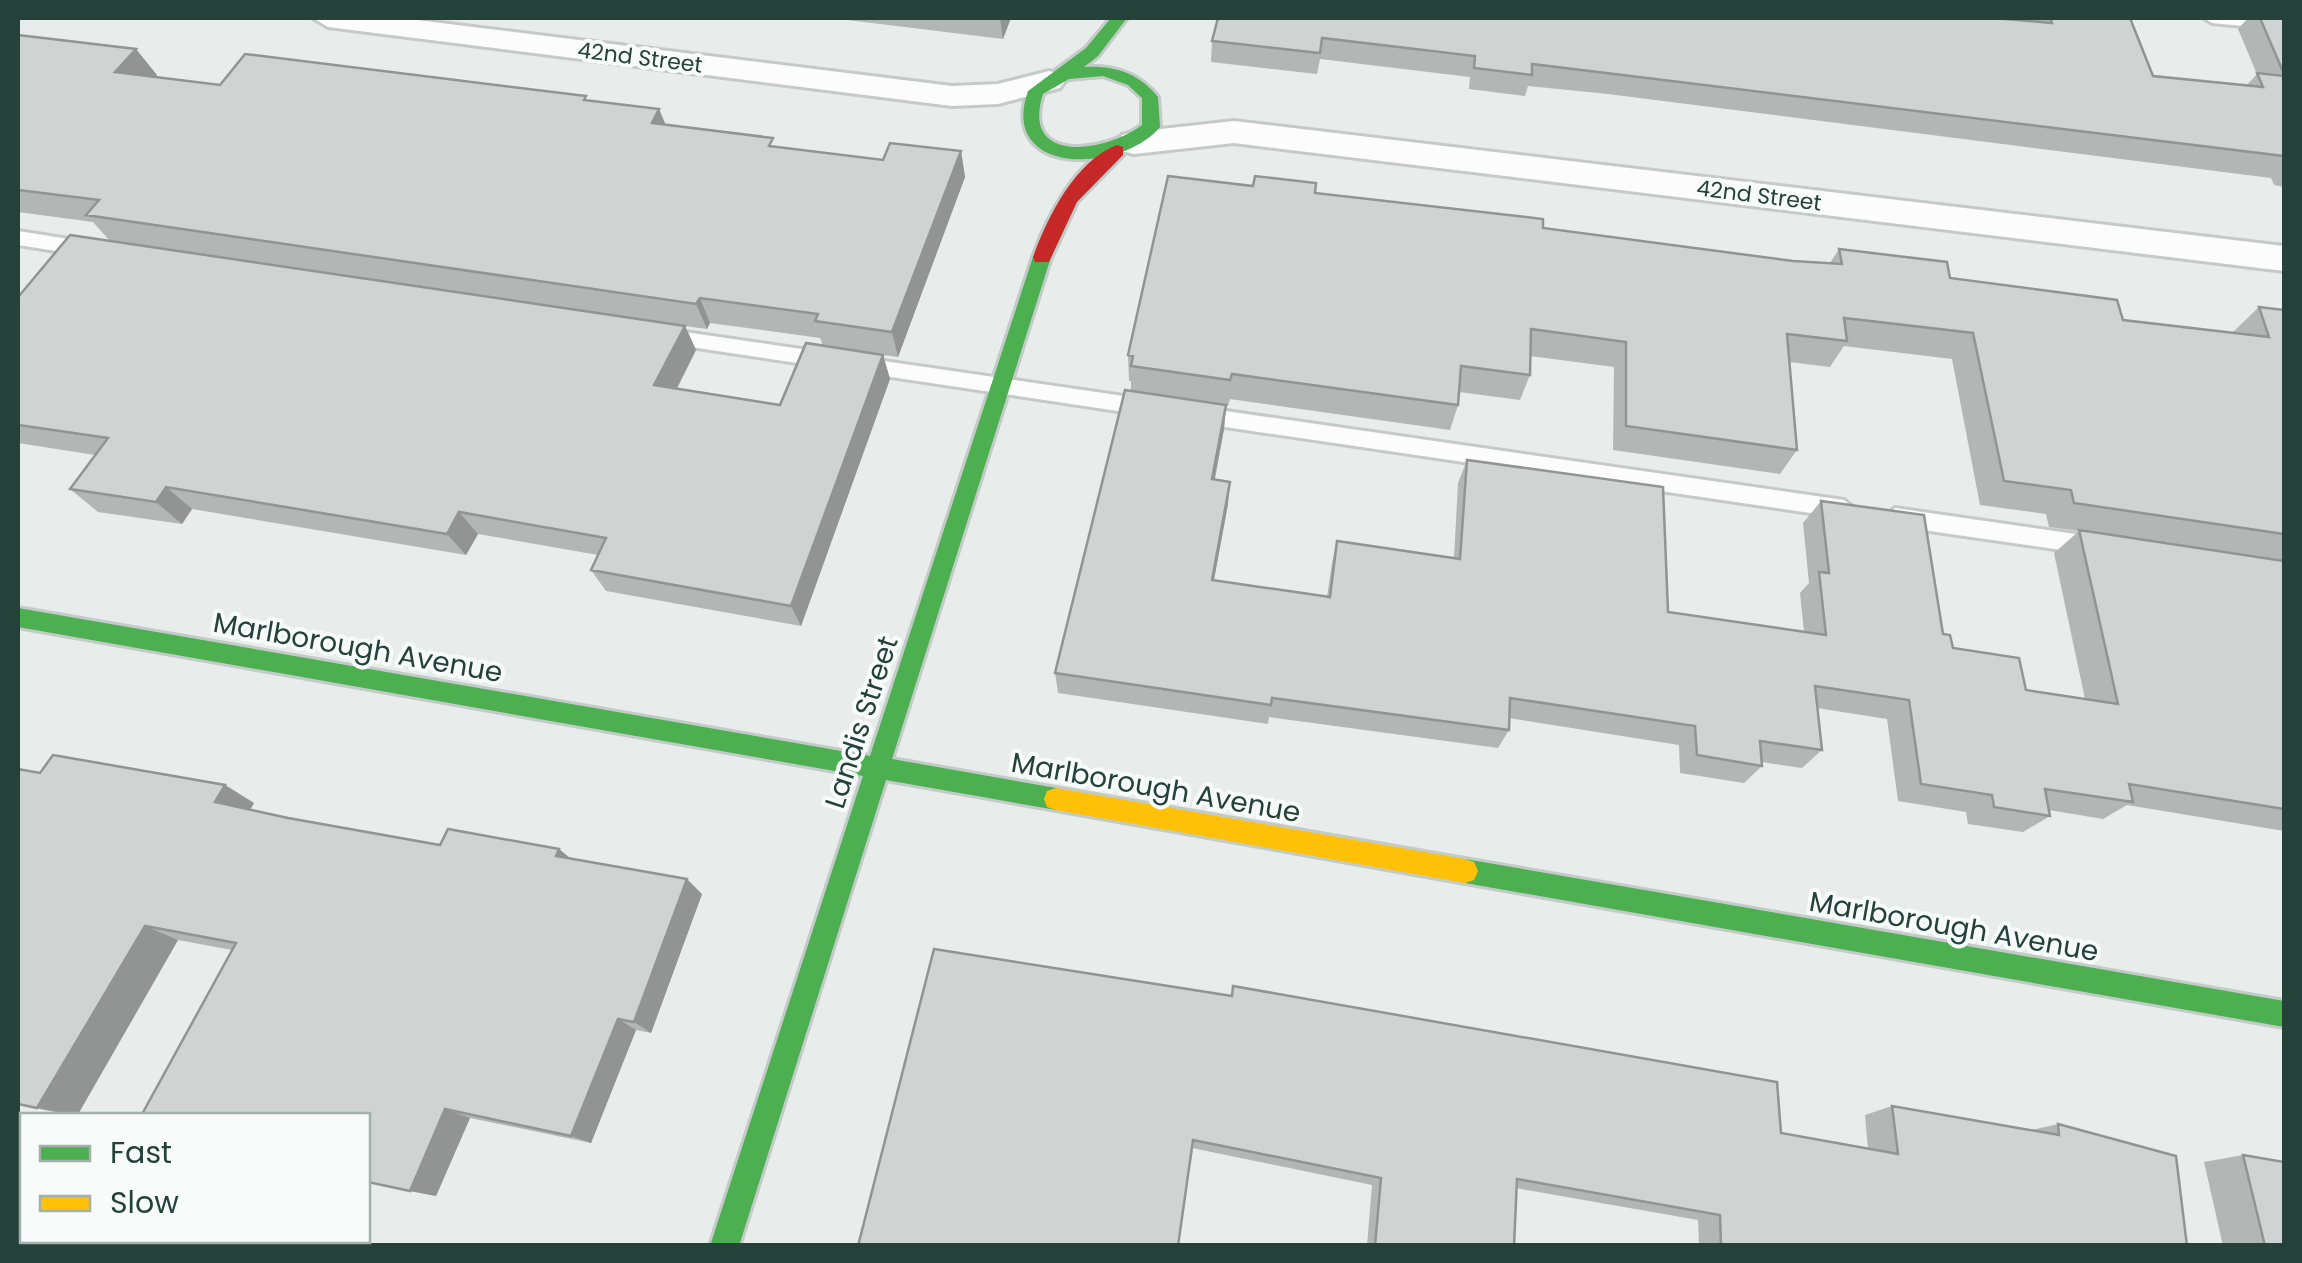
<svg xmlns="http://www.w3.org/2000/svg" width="2302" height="1263" font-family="Poppins,sans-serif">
  <rect width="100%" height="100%" fill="#e8edeb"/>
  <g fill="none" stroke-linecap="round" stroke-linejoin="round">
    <defs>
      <path id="lane" d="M 2204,18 L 2284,20 L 2284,30 L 2212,23 Z
        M 18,231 L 88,242 L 97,249 L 88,256 L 18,245 Z
        M 664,329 L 1151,400 L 1161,408 L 1151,416 L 664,343 L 654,336 Z
        M 1198,407 L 1844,500 L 1855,509 L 1844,518 L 1198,423 L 1188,415 Z
        M 1895,508 L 2096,537 L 2104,540 L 2107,546 L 2104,552 L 2096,555 L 1895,526 L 1884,517 Z
        M 18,1197 L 22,1198 L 22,1226 L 18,1225 Z
        M 135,1240 L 183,1240 L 185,1246 L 137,1246 Z"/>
      <path id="street" d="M 313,18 L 400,18 L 952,86 L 998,84 L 1049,71 L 1060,74 L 1065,81 L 1060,88 L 998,104 L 952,106 L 328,27 Z
        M 1234,121 L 2284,246 L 2284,271 L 1234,143 L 1134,154 L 1122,151 L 1118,143 L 1122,135 L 1134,132 Z"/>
      <path id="fast" d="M 1111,18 L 1127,18 L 1098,56 L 1084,67 C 1114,65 1139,73 1158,97 L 1160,127 C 1122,173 998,177 1028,91 L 1086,48 ZM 1103,76 L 1128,85 L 1142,98 L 1142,125 C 1107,152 1020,166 1043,94 L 1069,79 Z
        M 1042,250 L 1051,257 L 892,759 L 1056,788 L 1065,791 L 1068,799 L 1065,807 L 1056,810 L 886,780 L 739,1246 L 710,1246 L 863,776 L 18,627 L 18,608 L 870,756 L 1033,257 Z
        M 1465,859 L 2284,1001 L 2284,1027 L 1465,883 L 1456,880 L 1452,871 L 1456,862 Z"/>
      <path id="slow" d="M 1056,788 L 1465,859 L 1474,862 L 1478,871 L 1474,880 L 1465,883 L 1056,810 L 1047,807 L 1044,799 L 1047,791 Z"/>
      <path id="jam" d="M 1117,145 L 1123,147 L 1123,155 L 1077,202 L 1049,262 L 1035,262 L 1033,257 C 1047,218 1075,161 1117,145 Z"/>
    </defs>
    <use href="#lane" stroke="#c5cac8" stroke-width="6"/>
    <use href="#street" stroke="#c5cac8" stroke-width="6"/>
    <use href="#fast" stroke="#c3cbc8" stroke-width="6"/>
    <use href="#slow" stroke="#c3cbc8" stroke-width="6"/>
    <use href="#jam" stroke="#c3cbc8" stroke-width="6"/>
    <use href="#lane" fill="#fcfcfc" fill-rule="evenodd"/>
    <use href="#street" fill="#fcfcfc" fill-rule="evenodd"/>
    <use href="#fast" fill="#4caf50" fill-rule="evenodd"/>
    <use href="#slow" fill="#ffc107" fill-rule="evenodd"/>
    <use href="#jam" fill="#c62828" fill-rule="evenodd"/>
  </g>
  <path fill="#b2b6b5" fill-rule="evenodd" d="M 831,18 L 1011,18 L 1003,39 Z
    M 2030,18 L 2130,18 L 2153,76 L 2246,86 L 2257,74 L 2238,29 L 2248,18 L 2284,18 L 2284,187 L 2274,185 L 2271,178 L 1608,94 L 1528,86 L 1525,96 L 1469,89 L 1470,77 L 1320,59 L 1317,74 L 1211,62 L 1212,41 L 2031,21 Z
    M 18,35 L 157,75 L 155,77 L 220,85 L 588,101 L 659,109 L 665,124 L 776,147 L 883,160 L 961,151 L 965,177 L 898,357 L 883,355 L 890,379 L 801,626 L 606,591 L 591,570 L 598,555 L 478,534 L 466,555 L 192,509 L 182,524 L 98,512 L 70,489 L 95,455 L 18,443 L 18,295 L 110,241 L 93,222 L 18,212 ZM 710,323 L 820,338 L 823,346 L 780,405 L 677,389 L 696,350 L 685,326 L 707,329 Z
    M 1253,186 L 1315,193 L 1543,228 L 1793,261 L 1830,263 L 1839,249 L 2123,320 L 2232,333 L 2259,307 L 2284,310 L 2284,831 L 2127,805 L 2103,819 L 2049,810 L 2050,816 L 2023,832 L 1968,824 L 1966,812 L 1898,801 L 1887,719 L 1817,708 L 1822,750 L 1802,768 L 1762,762 L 1762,766 L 1744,783 L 1680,773 L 1679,745 L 1509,718 L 1509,730 L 1498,748 L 1269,717 L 1268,724 L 1058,693 L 1055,673 L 1131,391 L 1131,381 L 1129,381 L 1128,355 ZM 1844,346 L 1952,359 L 1980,505 L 2046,514 L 2049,527 L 2079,531 L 2054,553 L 2085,699 L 2026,690 L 1953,648 L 1943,634 L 1821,501 L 1803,523 L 1809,583 L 1800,593 L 1804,632 L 1668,612 L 1467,460 L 1458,483 L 1454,558 L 1337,541 L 1332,563 L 1327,597 L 1214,580 L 1228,504 L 1215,479 L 1224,429 L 1226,405 L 1228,406 L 1230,399 L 1450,430 L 1458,405 L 1459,392 L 1520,400 L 1530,375 L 1530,356 L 1614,367 L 1613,450 L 1780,474 L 1797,450 L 1789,362 L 1830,367 Z
    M 225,785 L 254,803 L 250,810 L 440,845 L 559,849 L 570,858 L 702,894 L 651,1033 L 636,1030 L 591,1143 L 470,1118 L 436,1196 L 368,1183 L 232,950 L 178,940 L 77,1116 L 18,1105 Z
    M 1231,996 L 1781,1133 L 1868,1149 L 1865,1115 L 1892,1106 L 2032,1130 L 2058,1124 L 2187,1246 L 1699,1246 L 1698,1220 L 1516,1188 L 1514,1246 L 1367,1246 L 1372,1185 L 1192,1148 L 858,1246 Z
    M 2243,1155 L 2284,1246 L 2223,1246 L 2204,1162 Z"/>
  <path fill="#919493" d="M 1000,18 L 1011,18 L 1003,39 Z
    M 136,49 L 157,75 L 136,98 L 115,72 Z
    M 659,109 L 670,135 L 652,123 Z
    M 961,151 L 965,177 L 898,357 L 892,332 Z
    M 700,298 L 710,323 L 707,329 L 696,304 Z
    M 685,326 L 696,350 L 666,409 L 654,385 Z
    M 883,355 L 890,379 L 801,626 L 791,606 Z
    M 1226,405 L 1224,429 L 1210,502 L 1212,479 Z
    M 1230,482 L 1228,504 L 1210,601 L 1212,580 Z
    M 166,487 L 192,509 L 182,524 L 156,502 Z
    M 459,512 L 478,534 L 466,555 L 447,534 Z
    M 225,785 L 254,803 L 245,819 L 215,802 Z
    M 559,849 L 578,865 L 556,856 Z
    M 687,879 L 702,894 L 651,1033 L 634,1022 Z
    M 145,926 L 178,940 L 77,1116 L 37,1108 Z
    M 618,1019 L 636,1030 L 591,1143 L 571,1136 Z
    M 445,1109 L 470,1118 L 436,1196 L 410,1191 Z"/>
  <path fill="#cfd4d2" stroke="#919493" stroke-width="2.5" d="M 1218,18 L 1994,18 L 2052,23 L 2050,18 L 2130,18 L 2153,76 L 2263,87 L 2257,73 L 2284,76 L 2284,156 L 1532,64 L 1532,75 L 1474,68 L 1475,56 L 1322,38 L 1320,53 L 1212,41 Z
    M 2260,18 L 2284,18 L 2284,74 Z
    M 18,35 L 136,49 L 115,72 L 220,85 L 245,54 L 586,96 L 584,100 L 659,109 L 652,123 L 773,138 L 769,146 L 883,160 L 890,143 L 961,151 L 892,332 L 815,321 L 818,314 L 700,298 L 696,304 L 86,215 L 99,200 L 18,190 Z
    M 1168,176 L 1253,186 L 1255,176 L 1316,183 L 1315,193 L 1543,219 L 1543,228 L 1793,261 L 1842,264 L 1839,249 L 1947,262 L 1950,278 L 2117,300 L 2123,320 L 2269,337 L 2259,307 L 2284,310 L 2284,534 L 2074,503 L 2071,490 L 2004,481 L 1973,333 L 1844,318 L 1847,341 L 1787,334 L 1797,450 L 1626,426 L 1626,342 L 1531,329 L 1530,375 L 1461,366 L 1458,405 L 1232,374 L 1230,380 L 1131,366 L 1133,356 L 1128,355 Z
    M 70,235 L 685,326 L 654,385 L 780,405 L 806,343 L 883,355 L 791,606 L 591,570 L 606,538 L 459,512 L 447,534 L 166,487 L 156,502 L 70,489 L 108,438 L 18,425 L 18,295 L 19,296 Z
    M 1125,390 L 1226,405 L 1212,479 L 1230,482 L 1212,580 L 1330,597 L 1337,541 L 1460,559 L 1467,460 L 1663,487 L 1668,612 L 1826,635 L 1819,572 L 1829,573 L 1821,501 L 1924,515 L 1943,634 L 1950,635 L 1953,648 L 2019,658 L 2026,690 L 2118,704 L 2079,530 L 2284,561 L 2284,809 L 2129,784 L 2133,802 L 2045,789 L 2050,816 L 1994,807 L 1992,795 L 1921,784 L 1909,700 L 1815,686 L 1822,750 L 1760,741 L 1762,766 L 1697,755 L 1695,726 L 1510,698 L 1509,730 L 1272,698 L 1271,705 L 1055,673 Z
    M 53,755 L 225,785 L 215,802 L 288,818 L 440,845 L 448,829 L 559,849 L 556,856 L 687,879 L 634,1022 L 618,1019 L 571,1136 L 445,1109 L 410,1191 L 368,1182 L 368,1116 L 141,1116 L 236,943 L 145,926 L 37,1108 L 18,1104 L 18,769 L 40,773 Z
    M 934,949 L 1232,996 L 1233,986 L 1777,1082 L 1781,1133 L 1898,1154 L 1892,1106 L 2059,1135 L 2058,1124 L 2176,1156 L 2187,1246 L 1721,1246 L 1720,1215 L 1517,1179 L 1514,1246 L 1375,1246 L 1381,1178 L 1193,1140 L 1178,1246 L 858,1246 Z
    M 2243,1155 L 2284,1162 L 2284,1246 L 2265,1246 Z"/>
  <g text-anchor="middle" stroke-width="8" stroke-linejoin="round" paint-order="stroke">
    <g font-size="22" fill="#24423a" stroke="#f7fbf9">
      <text transform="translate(640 57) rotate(7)" y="8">42nd Street</text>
      <text transform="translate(1759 195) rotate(7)" y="8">42nd Street</text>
    </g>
    <g font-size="28" fill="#24423a" stroke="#f7fbf9">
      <text transform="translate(358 647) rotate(10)" y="10">Marlborough Avenue</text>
      <text transform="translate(861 722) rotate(-72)" y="10">Landis Street</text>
      <text transform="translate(1156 787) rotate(10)" y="10">Marlborough Avenue</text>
      <text transform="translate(1954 926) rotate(10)" y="10">Marlborough Avenue</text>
    </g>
  </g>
  <rect width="2302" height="1263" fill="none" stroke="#24423a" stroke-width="40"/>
  <rect x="20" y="1113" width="350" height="130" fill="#f7fbf9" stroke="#a3b1ad" stroke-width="2.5"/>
  <rect x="40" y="1146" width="50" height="15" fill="#4caf50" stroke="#a3b1ad" stroke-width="2.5"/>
  <text x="110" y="1163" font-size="30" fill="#24423a">Fast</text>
  <rect x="40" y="1196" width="50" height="15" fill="#ffc107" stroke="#a3b1ad" stroke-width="2.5"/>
  <text x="110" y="1213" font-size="30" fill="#24423a">Slow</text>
</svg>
